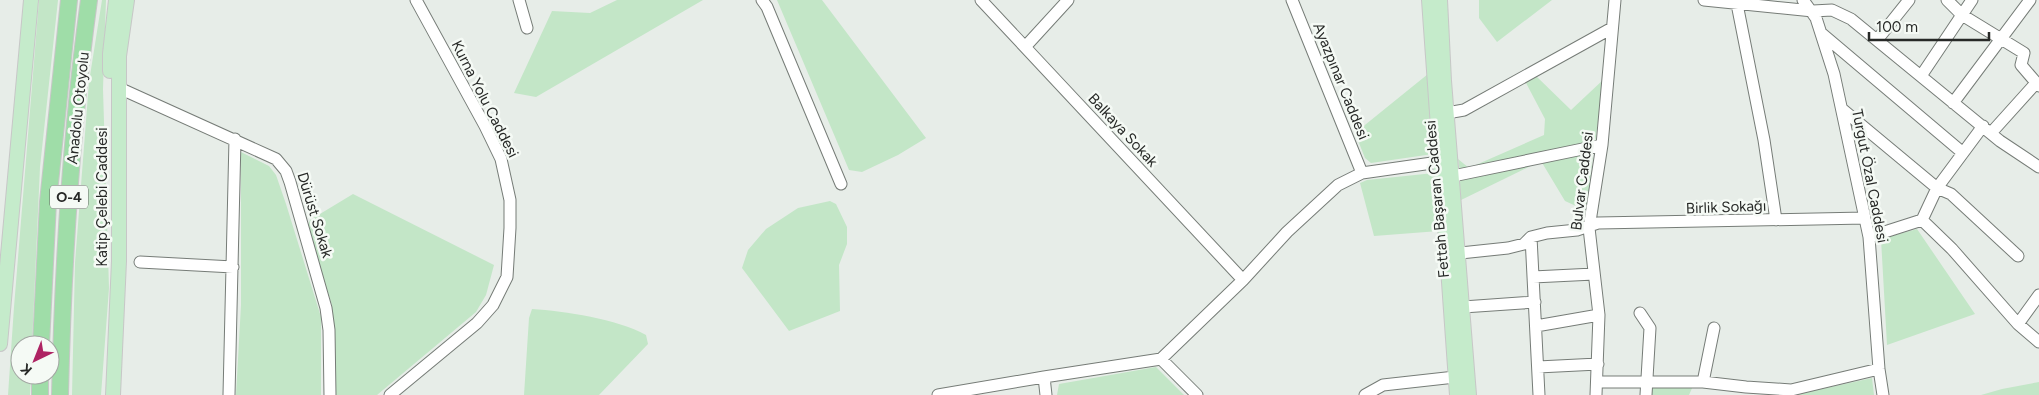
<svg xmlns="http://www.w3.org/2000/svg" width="2039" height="395" font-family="Figtree,sans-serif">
  <rect width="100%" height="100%" fill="#e7ede8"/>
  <path fill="#c3e6c7" d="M 39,0 L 58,0 L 40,167 L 32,345 L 20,345 L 20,375 L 31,375 L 30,395 L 8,395 L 14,307 Z
    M 102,0 L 106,0 L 103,89 L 109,288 L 101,395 L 72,395 L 75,263 L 89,82 Z
    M 617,0 L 703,0 L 536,97 L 514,93 L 552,11 L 590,13 Z
    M 777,0 L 822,0 L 926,138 L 898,155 L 862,172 L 849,170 Z
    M 1479,0 L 1552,0 L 1497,42 L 1479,18 Z
    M 1428,74 L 1433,154 L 1371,163 L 1365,158 L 1355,133 Z
    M 1535,75 L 1571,110 L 1604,79 L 1595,143 L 1460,172 L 1458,159 L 1469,168 L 1544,135 L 1545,119 L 1525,81 Z
    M 241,152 L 269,166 L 276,175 L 286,204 L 321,317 L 321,395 L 236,395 L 241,305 Z
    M 1593,153 L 1587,211 L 1565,201 L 1541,161 L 1459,201 L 1459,179 L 1541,161 Z
    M 1434,173 L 1439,231 L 1374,236 L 1360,183 L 1367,180 Z
    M 353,194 L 494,265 L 486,295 L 476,312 L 377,395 L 334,395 L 332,305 L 307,228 L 310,220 Z
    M 830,201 L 836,204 L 847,227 L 847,244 L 839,265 L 840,311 L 789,331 L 742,268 L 748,250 L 766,229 L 798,208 Z
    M 1917,229 L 1975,314 L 1887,345 L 1881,239 Z
    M 532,309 C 565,311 617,319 646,335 L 648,344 L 599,395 L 524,395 L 529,318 Z
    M 1156,367 L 1184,395 L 1057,395 L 1059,384 Z
    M 1872,378 L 1874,395 L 1794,395 Z
    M 2039,382 L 2039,395 L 1981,395 L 2002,389 Z
    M 1693,386 L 1689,395 L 1651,395 L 1651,387 Z"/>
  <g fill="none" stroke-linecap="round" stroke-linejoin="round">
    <defs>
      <path id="minor" d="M 519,0 L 527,28
        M 762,0 L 767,7 L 841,184
        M 981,0 L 1243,280
        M 1292,0 L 1362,173
        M 1704,0 L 1813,11 L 1832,10 L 1851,19 L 2000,141 L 2039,167
        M 1803,0 L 1816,18 L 1834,74 L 1869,237 L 1879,369 L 1883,395
        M 1947,0 L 1962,15 L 2024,53 L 2021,65 L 2039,86
        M 1737,4 L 1764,140 L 1776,220
        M 1821,33 L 1963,153
        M 1877,40 L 1909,0
        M 1025,47 L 1068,0
        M 1921,76 L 1972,0
        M 119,88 L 276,159 L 286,171 L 290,182 L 326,308 L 329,330 L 330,395
        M 1953,103 L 2030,0
        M 1842,109 L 1937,188 L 1951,194 L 2018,256
        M 1447,113 L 1464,110 L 1612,28
        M 1991,133 L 2036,83
        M 1453,176 L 1602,145
        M 1922,220 L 1952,249 L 2018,324 L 2039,342
        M 1531,237 L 1539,395
        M 1869,237 L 1922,220 L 1937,188 L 1983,126
        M 1451,254 L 1508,248 L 1524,244 L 1531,237 L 1547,233 L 1577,230 L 1598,223 L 1865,218
        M 140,262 L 233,267
        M 1533,277 L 1594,274
        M 1463,307 L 1535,302
        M 1640,313 L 1650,328 L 1646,395
        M 2018,324 L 2039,295
        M 1536,326 L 1599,315
        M 1161,359 L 1197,395
        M 1538,367 L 1598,364
        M 1597,382 L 1703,382 L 1714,328
        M 1703,382 L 1746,387 L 1791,390 L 1879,369
        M 229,395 L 235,139
        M 390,395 L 477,323 L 493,305 L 507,277 L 510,228 L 510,200 L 501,159 L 485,126 L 416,0
        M 938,395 L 1044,377
        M 1046,395 L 1044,377 L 1161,359 L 1243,280 L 1287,232 L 1338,185 L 1362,173 L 1439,162
        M 1365,395 L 1383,385 L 1455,377
        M 1596,395 L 1599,315 L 1589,228 L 1602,145 L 1615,0"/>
      <path id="major" d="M 1429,0 L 1457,395
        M 1440,0 L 1444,81 L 1469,395
        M 110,71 L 110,54 L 116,0
        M 0,344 L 31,0
        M 113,395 L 119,261 L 119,56 L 127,0"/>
      <path id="highway" d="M 41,345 L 48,202 L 69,0
        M 40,395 L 40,375
        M 60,395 C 63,263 71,131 89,0"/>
    </defs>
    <use href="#minor" stroke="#767c77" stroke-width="13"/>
    <use href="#major" stroke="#c7c7c7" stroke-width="16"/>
    <use href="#highway" stroke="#c7c7c7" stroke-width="18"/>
    <use href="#minor" stroke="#fff" stroke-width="11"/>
    <use href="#major" stroke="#c5ebcb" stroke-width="14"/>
    <use href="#highway" stroke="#9fdda8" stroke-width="16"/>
  </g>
  <g text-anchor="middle" stroke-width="5" stroke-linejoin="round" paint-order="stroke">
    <rect fill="#f5faf5" stroke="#656865" stroke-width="1" x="50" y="185.5" width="38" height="23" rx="4"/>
    <g font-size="14" font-weight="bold" fill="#272927">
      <text x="69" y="202">O-4</text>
    </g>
    <g font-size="15" fill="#272927" stroke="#f5faf5">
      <text transform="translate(1341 81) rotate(68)" y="5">Ayazpınar Caddesi</text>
      <text transform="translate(485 99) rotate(63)" y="5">Kurna Yolu Caddesi</text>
      <text transform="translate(78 108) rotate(-84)" y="5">Anadolu Otoyolu</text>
      <text transform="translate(1123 130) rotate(47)" y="5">Balkaya Sokak</text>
      <text transform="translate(1870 176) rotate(79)" y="5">Turgut Özal Caddesi</text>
      <text transform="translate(1582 181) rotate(-83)" y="5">Bulvar Caddesi</text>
      <text transform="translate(102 197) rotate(-90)" y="5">Katip Çelebi Caddesi</text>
      <text transform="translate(1437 199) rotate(-95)" y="5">Fettah Başaran Caddesi</text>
      <text transform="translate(1726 207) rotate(-2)" y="5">Birlik Sokağı</text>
      <text transform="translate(315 215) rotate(73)" y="5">Dürüst Sokak</text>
    </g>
  </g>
  <g transform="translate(35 360) rotate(223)"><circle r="24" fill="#f5faf5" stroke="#a3a6a3"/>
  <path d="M0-4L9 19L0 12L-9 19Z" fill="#ae2363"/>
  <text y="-8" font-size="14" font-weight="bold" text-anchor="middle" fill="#272927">K</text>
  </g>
  <path d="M1869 32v8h120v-8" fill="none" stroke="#272927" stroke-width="2.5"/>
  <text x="1876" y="32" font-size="15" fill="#272927" stroke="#f5faf5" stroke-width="4" paint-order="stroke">100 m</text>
</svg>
